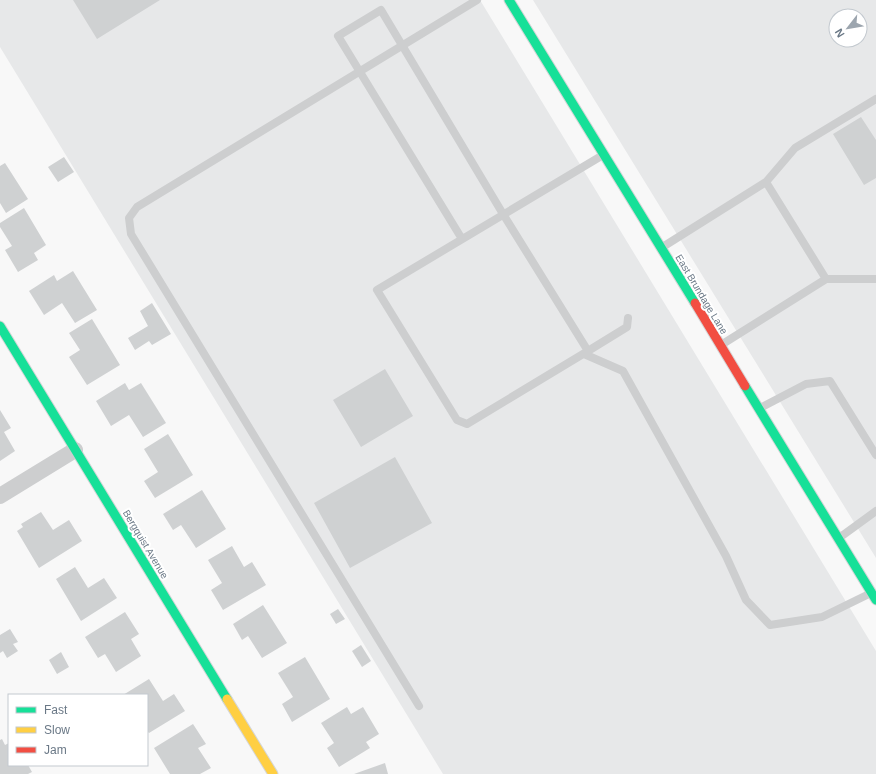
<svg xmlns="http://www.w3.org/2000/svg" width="876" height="774" font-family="Arial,sans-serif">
  <rect width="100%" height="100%" fill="#f8f8f8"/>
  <path fill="#e7e8e9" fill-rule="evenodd" d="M 0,0 L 480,0 L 876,651 L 876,774 L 443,774 L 0,47 Z
    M 533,0 L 876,0 L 876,558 ZM 836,16 L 860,16 L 860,40 L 836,40 Z"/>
  <path fill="#cfd1d2" d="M 73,0 L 160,0 L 97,39 Z
    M 861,117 L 876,140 L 876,178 L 864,185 L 833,134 Z
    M 64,157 L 74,172 L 58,182 L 48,167 Z
    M 5,163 L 28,199 L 6,213 L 0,203 L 0,166 Z
    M 24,208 L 46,245 L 34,253 L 38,260 L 18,272 L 5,250 L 12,246 L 0,227 L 0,223 Z
    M 73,271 L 97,310 L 75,323 L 62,303 L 44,315 L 29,291 L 54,275 L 57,281 Z
    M 152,303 L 171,334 L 152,345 L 149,341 L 135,350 L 128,338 L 148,326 L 140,311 Z
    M 92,319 L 120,365 L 87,385 L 69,357 L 80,350 L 69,333 Z
    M 385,369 L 413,416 L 361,447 L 333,400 Z
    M 125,383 L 129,390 L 141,383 L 166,423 L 143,437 L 129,415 L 111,426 L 96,401 Z
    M 0,410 L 11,428 L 4,432 L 15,451 L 0,461 Z
    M 168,434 L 193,475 L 155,498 L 144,481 L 158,472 L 144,449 Z
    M 395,457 L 432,523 L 350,568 L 314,503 Z
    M 202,490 L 226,529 L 196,548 L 181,525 L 173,530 L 163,514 Z
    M 41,512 L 53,530 L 69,520 L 82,541 L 39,568 L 17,531 L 23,527 L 21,524 Z
    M 232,546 L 244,567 L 252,562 L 266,585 L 223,610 L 211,590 L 222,583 L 208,560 Z
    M 75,567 L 88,588 L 104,578 L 117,598 L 81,621 L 56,579 Z
    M 263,605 L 287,643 L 262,658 L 248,636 L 242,640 L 233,624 Z
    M 338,609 L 345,619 L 336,624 L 330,614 Z
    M 125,612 L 139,634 L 131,639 L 141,656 L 116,672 L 105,654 L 98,658 L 85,637 Z
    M 10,629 L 18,642 L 13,644 L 18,651 L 7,658 L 3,651 L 0,653 L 0,635 Z
    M 361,645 L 371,661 L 362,667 L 352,651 Z
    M 61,652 L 69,667 L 57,674 L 49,660 Z
    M 305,657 L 330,699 L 292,722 L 282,704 L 293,697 L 278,673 Z
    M 149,679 L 163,701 L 174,694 L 185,711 L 149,733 L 147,731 L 147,695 L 123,695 Z
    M 347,707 L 351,714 L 363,707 L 379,734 L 366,742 L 370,748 L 339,767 L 327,748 L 334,743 L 321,723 Z
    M 193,724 L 206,744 L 198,748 L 211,768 L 200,774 L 170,774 L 154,748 Z
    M 2,739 L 5,745 L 9,743 L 9,765 L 28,765 L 32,772 L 28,774 L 0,774 L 0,740 Z
    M 385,763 L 388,774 L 354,774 Z"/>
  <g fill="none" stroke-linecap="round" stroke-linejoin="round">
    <defs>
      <path id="fast" d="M 509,0 L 695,303
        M 0,326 L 227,699
        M 745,386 L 876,600"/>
      <path id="slow" d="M 227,699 L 273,774"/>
      <path id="jam" d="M 695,303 L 745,386"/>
    </defs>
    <use href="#fast" stroke="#d5d6d7" stroke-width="11"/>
    <use href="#slow" stroke="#d5d6d7" stroke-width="11"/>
    <use href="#jam" stroke="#d5d6d7" stroke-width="11"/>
    <path stroke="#cdcecf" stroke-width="8" d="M 766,182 L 826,279
      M 462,239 L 338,36 L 381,10 L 503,214 L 588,351 L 627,327 L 628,318
      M 661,248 L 766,182 L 795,148 L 876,99
      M 721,345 L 826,279 L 876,279
      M 588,351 L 467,424 L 457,420 L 377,290 L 603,155
      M 584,354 L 623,371 L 726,556 L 746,600 L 770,625 L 822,617 L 871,593
      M 760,408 L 806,384 L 830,381 L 876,455
      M 839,538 L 876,511
      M 419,706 L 131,234 L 129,218 L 137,207 L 477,0"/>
    <path stroke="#cdcecf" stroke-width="16" d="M 0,496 L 75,450"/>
    <use href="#fast" stroke="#16e098" stroke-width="9"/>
    <use href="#slow" stroke="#ffcf43" stroke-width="9"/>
    <use href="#jam" stroke="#f24e42" stroke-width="9"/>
  </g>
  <g text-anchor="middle" stroke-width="4" stroke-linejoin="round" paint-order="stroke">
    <g font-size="10" fill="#6a7886" stroke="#fff">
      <text transform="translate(702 294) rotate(59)" y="4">East Brundage Lane</text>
      <text transform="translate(146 544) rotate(59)" y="4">Bergquist Avenue</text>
    </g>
  </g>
  <rect x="8" y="694" width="140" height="72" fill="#ffffff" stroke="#c3c9cf"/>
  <rect x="16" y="707" width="20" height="6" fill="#16e098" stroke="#c3c9cf"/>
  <text x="44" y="714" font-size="12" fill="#6a7886">Fast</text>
  <rect x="16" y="727" width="20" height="6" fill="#ffcf43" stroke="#c3c9cf"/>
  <text x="44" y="734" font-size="12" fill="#6a7886">Slow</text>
  <rect x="16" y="747" width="20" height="6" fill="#f24e42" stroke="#c3c9cf"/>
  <text x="44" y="754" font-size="12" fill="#6a7886">Jam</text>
  <g transform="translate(848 28) rotate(239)"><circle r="19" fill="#ffffff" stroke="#c3c9cf"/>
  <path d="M0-3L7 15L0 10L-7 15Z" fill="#9ca5ae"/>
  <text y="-6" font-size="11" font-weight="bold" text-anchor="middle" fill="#6a7886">N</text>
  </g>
</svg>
